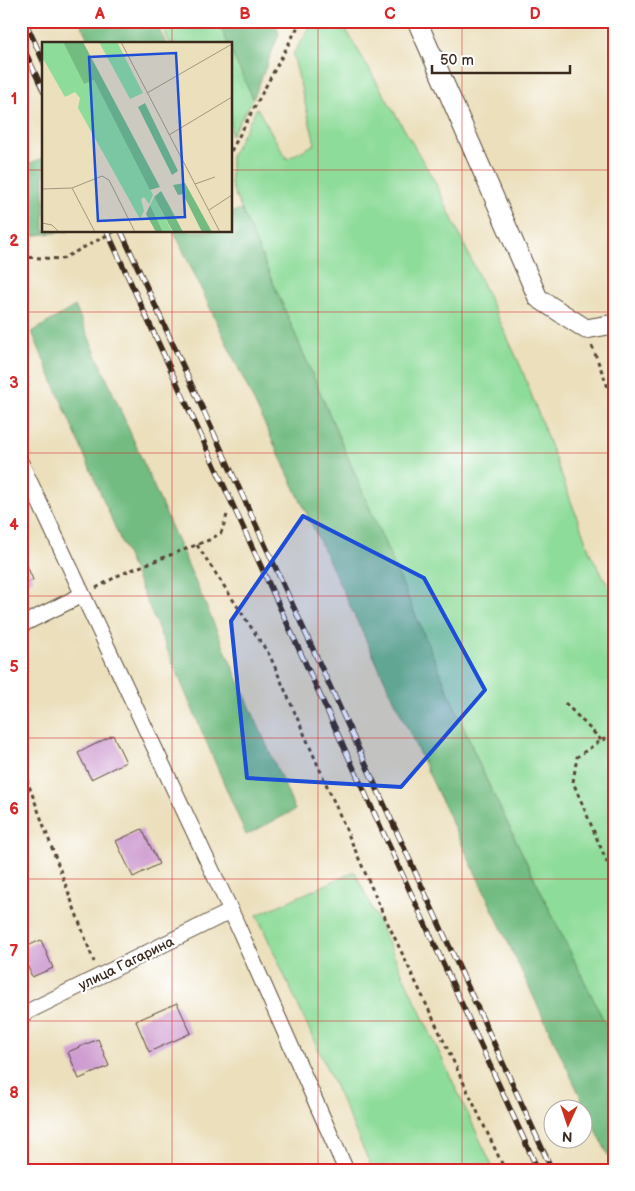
<svg xmlns="http://www.w3.org/2000/svg" width="635" height="1191" font-family="'Balsamiq Sans',sans-serif">
  <rect width="100%" height="100%" fill="#fff"/>
  <filter id="ink" filterUnits="userSpaceOnUse"><feTurbulence type="fractalNoise" baseFrequency=".02" numOctaves="2"/><feDisplacementMap in="SourceGraphic" scale="10" xChannelSelector="R" yChannelSelector="G"/><feConvolveMatrix kernelMatrix="1 2 1 2 8 2 1 2 1" color-interpolation-filters="sRGB"/></filter>
  <filter id="wash" filterUnits="userSpaceOnUse"><feTurbulence type="fractalNoise" baseFrequency=".0096" numOctaves="4" result="noise"/><feDisplacementMap in="SourceGraphic" scale="20" xChannelSelector="R" yChannelSelector="G"/><feGaussianBlur stdDeviation="1.12" result="paint"/><feColorMatrix in="noise" values="0 0 0 0 0 0 0 0 0 0 0 0 0 0 0 0 0 1.4 0 .05"/><feComposite in="paint" operator="in"/></filter>
  <g filter="url(#wash)">
    <rect width="100%" height="100%" fill="#ebdfbc"/>
    <path fill="#8edc9a" stroke="#64835c" d="M 160,21 L 220,21 L 229,44 L 170,44 Z
      M 315,21 L 341,21 L 435,182 L 521,367 L 591,555 L 614,596 L 614,1021 L 605,1024 L 484,775 L 231,185 L 231,156 L 257,108 L 287,159 L 315,144 L 293,54 Z
      M 231,48 L 253,99 L 231,136 Z
      M 354,872 L 355,872 L 494,1170 L 373,1170 L 257,915 Z"/>
    <path fill="#72bc82" stroke="#567350" d="M 80,21 L 155,21 L 166,44 L 90,44 Z
      M 218,21 L 274,21 L 279,34 L 253,99 L 231,51 L 231,44 L 228,44 Z
      M 44,158 L 44,231 L 69,231 L 21,237 L 21,166 Z
      M 242,210 L 484,775 L 605,1023 L 614,1021 L 614,1168 L 174,231 L 231,231 L 231,212 Z
      M 75,306 L 295,810 L 246,835 L 32,332 Z"/>
    <g id="blocks">
      <path fill="#ce9bd0" d="M 21,551 L 33,580 L 21,585 Z
        M 113,735 L 126,762 L 91,779 L 78,753 Z
        M 142,829 L 159,864 L 133,877 L 116,841 Z
        M 41,940 L 53,968 L 32,977 L 21,949 Z
        M 177,1003 L 191,1033 L 149,1052 L 136,1021 Z
        M 98,1039 L 109,1066 L 79,1079 L 68,1052 Z"/>
    </g>
  </g>
  <g filter="url(#ink)">
    <use href="#blocks" fill-opacity="0" stroke="#554536" stroke-width="1"/>
    <g fill="none" stroke-linecap="round" stroke-linejoin="round">
      <defs>
        <path id="minor" d="M 21,463 L 231,911 L 346,1170
          M 21,625 L 82,595
          M 21,1015 L 231,911"/>
        <path id="tertiary" d="M 417,21 L 538,298 L 586,329 L 614,324"/>
      </defs>
      <use href="#minor" stroke="#554536" stroke-width="17"/>
      <use href="#tertiary" stroke="#554536" stroke-width="21"/>
      <path stroke="#554536" stroke-width="3" stroke-dasharray="4 4" stroke-linecap="butt" d="M 231,151 L 301,21
        M 21,257 L 62,259 L 115,231
        M 592,346 L 614,403
        M 197,545 L 270,656 L 381,909 L 505,1170
        M 96,588 L 121,574 L 209,540 L 221,533 L 227,515
        M 565,703 L 601,740
        M 614,737 L 601,740 L 577,757 L 573,782 L 614,879
        M 21,764 L 94,962"/>
      <use href="#minor" stroke="#fff" stroke-width="15"/>
      <use href="#tertiary" stroke="#fff" stroke-width="19"/>
      <defs>
        <path id="rail" d="M 25,21 L 44,63
          M 21,43 L 44,92
          M 107,231 L 538,1170
          M 121,231 L 552,1170"/>
      </defs>
      <use href="#rail" stroke="#3b2a1e" stroke-width="5.5"/>
      <use href="#rail" stroke="#fff" stroke-width="4" stroke-dasharray="11" stroke-linecap="butt"/>
    </g>
  </g>
  <path fill="#1d4ed8" fill-opacity="0.2" stroke="#1d4ed8" stroke-width="4" stroke-linejoin="round" d="M 303,516 L 424,578 L 485,690 L 401,787 L 247,778 L 231,621 Z"/>
  <path fill="none" stroke="#d62828" stroke-width="1" stroke-opacity="0.55" d="M 172,21 L 172,44M 318,21 L 318,1170M 462,21 L 462,1170M 21,170 L 44,170M 231,170 L 614,170M 172,231 L 172,1170M 21,312 L 614,312M 21,453 L 614,453M 21,596 L 614,596M 21,738 L 614,738M 21,879 L 614,879M 21,1021 L 614,1021"/>
  <g text-anchor="middle" stroke-width="4.5" stroke-linejoin="round" paint-order="stroke">
    <g font-size="14" fill="#3b2a1e" stroke="#fff">
      <text transform="translate(126 963) rotate(-26)" y="5">улица Гагарина</text>
    </g>
  </g>
  <g transform="translate(42 42)">
    <rect width="190" height="190" fill="#ebdfbc"/>
    <path d="M 0,0 L 21,0 L 42,42 L 52,38 L 71,71 L 111,153 L 107,162 L 102,155 L 99,157 L 102,169 L 98,177 L 36,66 L 38,56 L 33,50 L 23,55 L 0,15 ZM 57,0 L 75,0 L 101,51 L 88,57 ZM 112,155 L 126,182 L 130,190 L 121,190 L 108,163 Z" fill="#8edc9a"/>
    <path d="M 21,0 L 41,0 L 118,145 L 108,148 L 52,38 L 42,42 ZM 103,61 L 136,129 L 130,133 L 96,65 ZM 143,141 L 170,190 L 160,190 L 141,152 L 136,153 L 131,143 ZM 119,149 L 128,165 L 141,190 L 131,190 L 112,155 ZM 108,163 L 121,190 L 114,190 L 104,172 Z" fill="#72bc82"/>
    <path fill="none" stroke="#a5977d" stroke-width="1" d="M 79,0 L 178,190M 105,51 L 190,2M 127,93 L 190,55M 153,142 L 173,135M 30,146 L 53,190M 0,147 L 30,146 L 60,134 L 67,138 L 93,190M 167,168 L 190,153M 0,181 L 10,183 L 17,190"/>
    <path fill="#1d4ed8" fill-opacity="0.15" stroke="#1d4ed8" stroke-width="2.5" d="M 134,11 L 143,175 L 56,179 L 47,15 Z"/>
    <rect width="190" height="190" fill="none" stroke="#3b2a1e" stroke-width="2.5"/>
  </g>
  <rect width="635" height="1191" fill="none" stroke="#fff" stroke-width="55"/>
  <g transform="translate(568 1124) rotate(183)"><circle r="24" fill="#ffffff" stroke="#b1aaa5"/>
  <path d="M0-4L9 19L0 12L-9 19Z" fill="#c8321e"/>
  <text y="-8" font-size="14" font-weight="bold" text-anchor="middle" fill="#3b2a1e">N</text>
  </g>
  <path d="M432 65v8h138v-8" fill="none" stroke="#3b2a1e" stroke-width="2.5"/>
  <text x="440" y="65" font-size="15" fill="#3b2a1e" stroke="#ffffff" stroke-width="4" paint-order="stroke">50 m</text>
  <rect x="28" y="28" width="580" height="1136" fill="none" stroke="#d62828" stroke-width="2"/>
  <g font-size="16" text-anchor="middle" font-weight="bold" fill="#d62828">
    <text x="100" y="19">A</text>
    <text x="245" y="19">B</text>
    <text x="390" y="19">C</text>
    <text x="535" y="19">D</text>
    <text x="14" y="104">1</text>
    <text x="14" y="246">2</text>
    <text x="14" y="388">3</text>
    <text x="14" y="530">4</text>
    <text x="14" y="672">5</text>
    <text x="14" y="814">6</text>
    <text x="14" y="956">7</text>
    <text x="14" y="1098">8</text>
  </g>
</svg>
